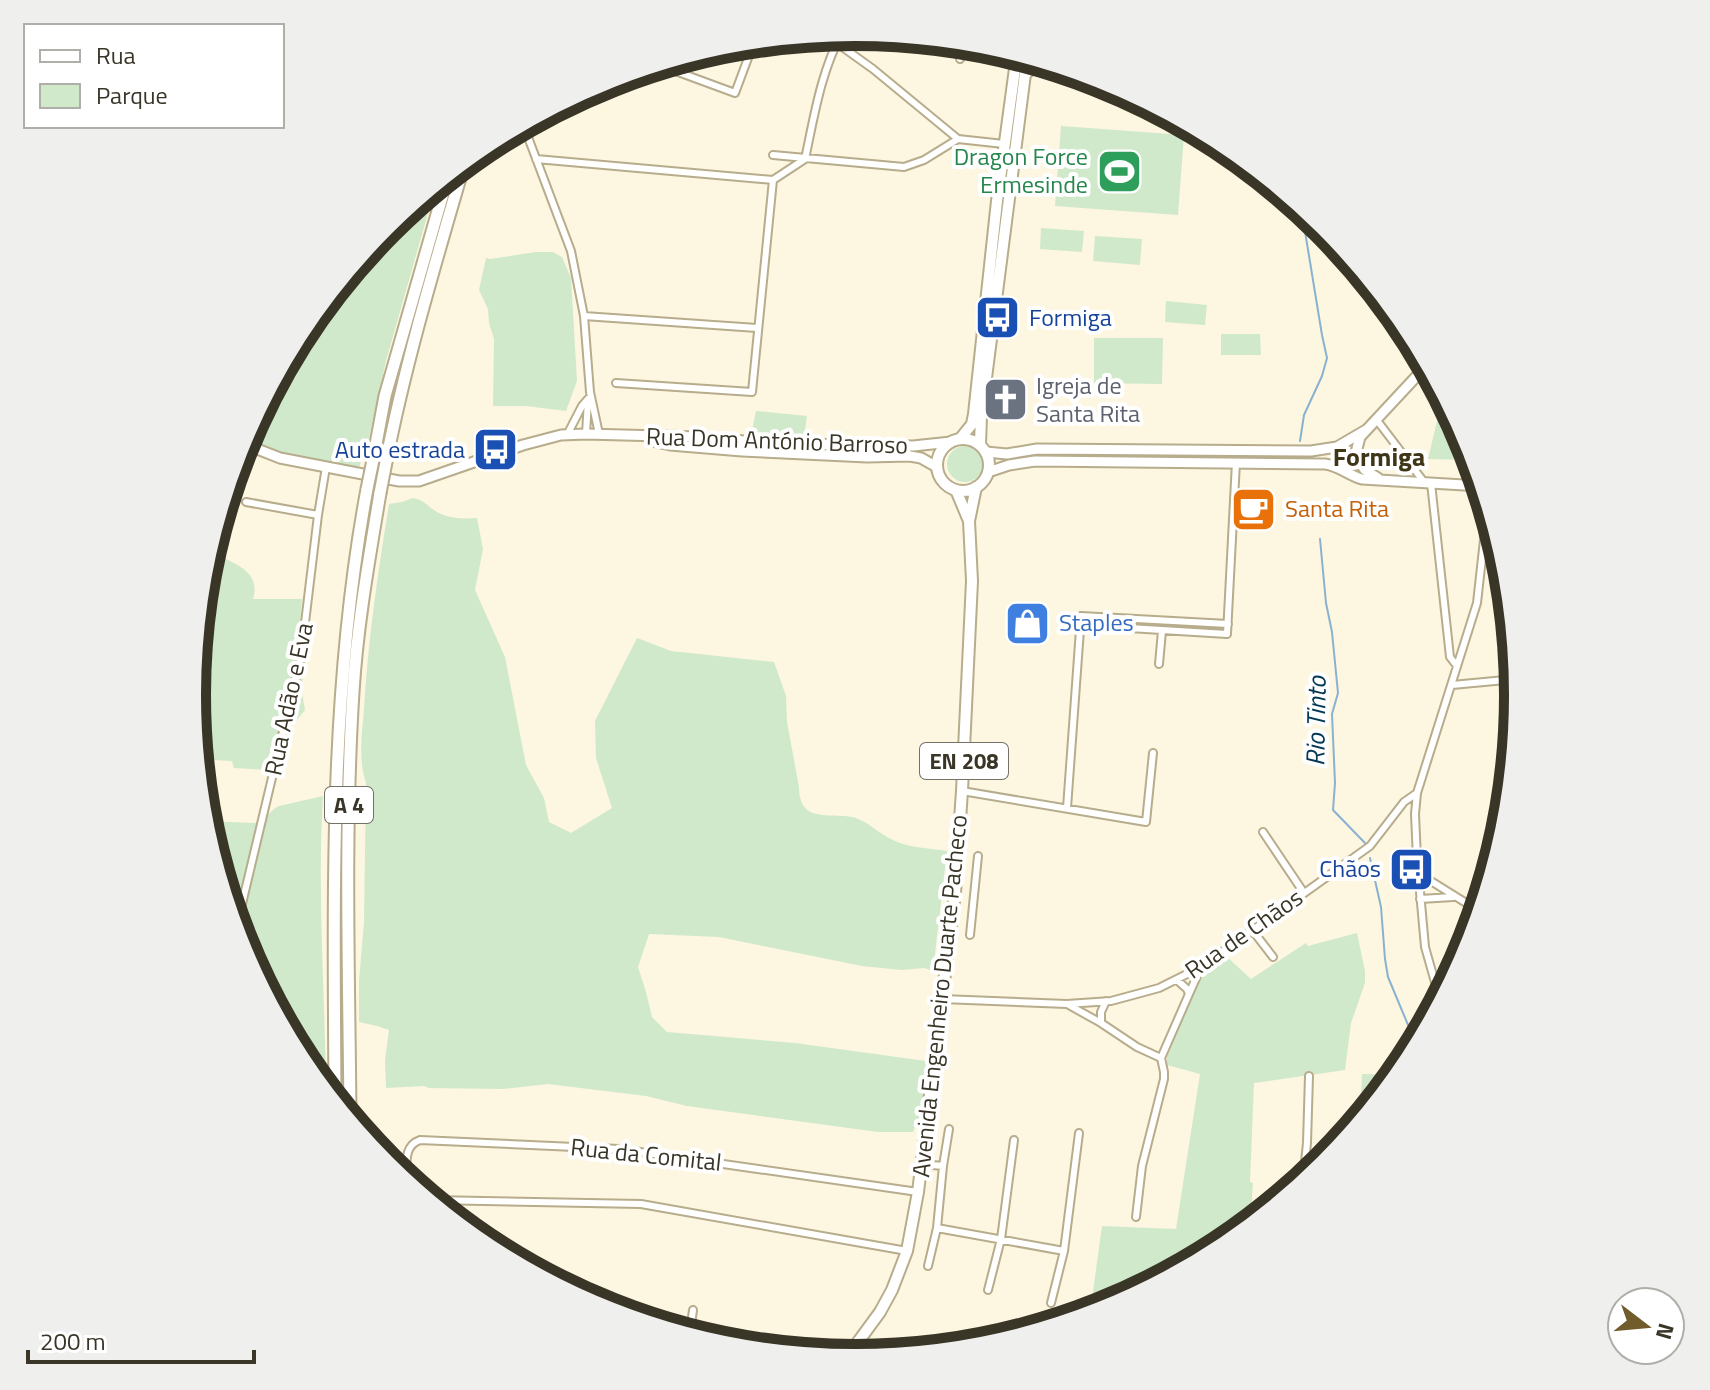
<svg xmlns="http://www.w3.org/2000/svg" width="1710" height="1390" font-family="'Titillium Web',sans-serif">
  <rect width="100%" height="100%" fill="#fdf6e1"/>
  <path fill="#d0e9ca" d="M 1061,126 L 1184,135 L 1178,215 L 1055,206 Z
    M 436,185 L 386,361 L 365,456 L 362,458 L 359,468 L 282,453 L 245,437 L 304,326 L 387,226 Z
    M 1041,228 L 1084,231 L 1082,252 L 1040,249 Z
    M 1095,236 L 1142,239 L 1140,265 L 1093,261 Z
    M 536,252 L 553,252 L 562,257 L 571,278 L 577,381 L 566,411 L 526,406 L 493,406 L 494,339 L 489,323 L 488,309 L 479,290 L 486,258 L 490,259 Z
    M 1166,301 L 1207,305 L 1205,325 L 1165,322 Z
    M 1221,334 L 1260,334 L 1261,355 L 1221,355 Z
    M 1094,338 L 1163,338 L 1162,384 L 1094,383 Z
    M 1443,396 L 1468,442 L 1473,460 L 1428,459 Z
    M 756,411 L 807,416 L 804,437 L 751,436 Z
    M947 464a18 18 0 1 1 36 0a18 18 0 1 1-36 0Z
    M 413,498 C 422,500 424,502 431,508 C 445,519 460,519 477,518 L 483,549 L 475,590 L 505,657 L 526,765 L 544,798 L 549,822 L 571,833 L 612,808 L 596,758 L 595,721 L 637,638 L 671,651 L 774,662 L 786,696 L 787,722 L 799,787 C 799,826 833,811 856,818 C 870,823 879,834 893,840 C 909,848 929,848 947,851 L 933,971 L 924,968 L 901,970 L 862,966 L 719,937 L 649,934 L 638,967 L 646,992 L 652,1017 L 667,1032 L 795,1043 L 926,1061 C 925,1085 925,1110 913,1132 L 878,1132 L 687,1106 L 646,1096 L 548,1084 L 503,1089 L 429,1088 L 424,1086 L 386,1088 L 385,1060 L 389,1030 L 377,1026 L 359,1022 L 359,980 L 364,923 L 366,783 C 358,759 362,734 364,709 C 368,640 378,572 389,504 L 402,502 Z
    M 210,550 C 230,564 262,568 253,599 L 302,599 L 297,658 L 307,656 L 301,688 L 305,710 L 289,729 L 278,739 L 269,770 L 234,768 L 232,761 L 211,760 L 199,761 L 192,695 L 205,565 Z
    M 323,796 C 317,894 325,992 326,1090 L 303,1063 L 242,948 L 204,821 L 257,823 L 257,825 L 274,809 L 279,806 Z
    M 1357,933 L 1365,971 L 1365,983 L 1351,1023 L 1345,1070 L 1254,1083 L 1250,1182 L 1253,1183 L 1250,1225 L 1223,1247 L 1110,1307 L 1091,1306 L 1102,1226 L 1176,1229 L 1200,1074 L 1167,1065 L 1167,1057 L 1203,972 L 1226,956 L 1251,979 L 1306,943 L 1308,946 Z
    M 1362,1074 L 1396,1075 L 1360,1119 Z"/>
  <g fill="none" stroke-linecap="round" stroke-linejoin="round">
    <path stroke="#89b2d0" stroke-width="2" d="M 1300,441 L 1304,415 L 1322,376 L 1327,358 L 1322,335 L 1301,207
      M 1320,539 L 1326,603 L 1332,632 L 1338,693 L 1332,714 L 1335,783 L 1333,810 L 1365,843
      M 1370,858 L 1381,907 L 1385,959 L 1388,977 L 1416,1044"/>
    <defs>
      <path id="street" d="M 819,36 L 834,41 L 873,69 L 958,139 L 1004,144
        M 960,59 L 963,43
        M 659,65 L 735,93 L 754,42
        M 1026,76 L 1042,62
        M 523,124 L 571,251 L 584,316 L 590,392 L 599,434
        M 773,155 L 904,167 L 924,160 L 958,139
        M 536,159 L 773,180
        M 805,159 C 814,117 821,71 842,33
        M 773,180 L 805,159
        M 584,316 L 757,328
        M 616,383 L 752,392 L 773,180
        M 1376,419 L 1424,482
        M 586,434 L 588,400
        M 567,435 L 582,406 L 588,399
        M 1431,483 L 1450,657 L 1457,666
        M 246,502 L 318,515
        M 1080,625 L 1227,634 L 1236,462
        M 1159,664 L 1162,631
        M 1452,685 L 1516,679
        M 962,791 L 1146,822 L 1153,753
        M 1067,808 L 1081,616 L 1228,624
        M 1263,832 L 1304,893
        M 1418,873 L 1479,911
        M 1420,899 L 1453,897
        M 236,929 L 301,656 L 318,515 L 326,467
        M 1253,931 L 1273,957
        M 970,935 L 978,856
        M 1177,980 L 1187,989 L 1189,994 L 1201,967
        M 942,999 L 1067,1004 L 1111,1001 L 1159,988 L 1201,967 L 1370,846 L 1404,802 L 1417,793
        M 1440,1000 L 1425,947 L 1417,859 L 1415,814 L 1417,793 L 1477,603 L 1484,540 L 1482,503 L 1475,486
        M 1067,1004 L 1101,1023 L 1101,1012 L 1106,1001
        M 1101,1023 L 1137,1047 L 1161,1058
        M 1161,1058 L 1189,994
        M 922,1164 L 943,1166 L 937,1228 L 1064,1251 L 1079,1133
        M 943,1166 L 949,1129
        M 406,1180 C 407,1164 403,1146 420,1140 L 619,1149 L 918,1192
        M 1303,1181 L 1307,1143 L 1309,1076
        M 431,1200 L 641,1204 L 907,1251
        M 1136,1217 L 1142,1166 L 1164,1079 L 1164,1072 L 1161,1058
        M 928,1266 L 937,1228
        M 988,1290 L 1001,1239 L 1014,1140
        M 1051,1303 L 1064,1251
        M 693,1310 L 690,1332 L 819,1354"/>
      <path id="secondary" d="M 652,441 L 670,445 L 742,451 L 867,457 L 910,456 L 921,458 L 937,467
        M 242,443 L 280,458 L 399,481 L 419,481 L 523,445 L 561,435 L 586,434 L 699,437 L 767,443 L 850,445 L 913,446 L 951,442
        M 986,452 L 1007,454 L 1037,449 L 1311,451 L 1337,447 L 1366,430
        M 1356,457 L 1365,470 L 1378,478
        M 1342,468 L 1353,464 L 1360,437 L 1427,365
        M 988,472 L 1009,465 L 1035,461 L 1325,464 C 1340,466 1348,475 1362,479 L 1481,486"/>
      <path id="primary" d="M 960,439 L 972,424 L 974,414 L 997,201 L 1017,54
        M937 465a26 26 0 1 1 52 0a26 26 0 1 1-52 0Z
        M 980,444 L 981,417 L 1027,58
        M 956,490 L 969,521
        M 847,1357 L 880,1312 L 892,1290 L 907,1251 L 918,1192 L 955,893 L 962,791 L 972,581 L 969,521 L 976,487"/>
      <path id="highway" d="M 373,460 L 385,396 L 448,176
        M 386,462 C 406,360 436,261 465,161
        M 335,1102 C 334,895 329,693 367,489
        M 350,1119 C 349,977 344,834 353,692 C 357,626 369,559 380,493"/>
    </defs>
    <use href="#street" stroke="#b7ac8b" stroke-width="10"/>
    <use href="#secondary" stroke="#b7ac8b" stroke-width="13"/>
    <use href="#primary" stroke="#b7ac8b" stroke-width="14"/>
    <use href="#highway" stroke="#b7ac8b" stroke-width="15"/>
    <use href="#street" stroke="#fff" stroke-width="6"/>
    <use href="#secondary" stroke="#fff" stroke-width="9"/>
    <use href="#primary" stroke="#fff" stroke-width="10"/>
    <use href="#highway" stroke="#fff" stroke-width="11"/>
    <defs>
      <path id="highway-bridge" d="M 367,489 L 373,460
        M 380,493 L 386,462"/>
    </defs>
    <use href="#highway-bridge" stroke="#b7ac8b" stroke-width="15" stroke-linecap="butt"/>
    <use href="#highway-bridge" stroke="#fff" stroke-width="11"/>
  </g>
  <defs>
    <symbol id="stadium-square" viewBox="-11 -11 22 22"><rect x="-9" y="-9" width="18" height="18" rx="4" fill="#2e9e5b" stroke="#fff"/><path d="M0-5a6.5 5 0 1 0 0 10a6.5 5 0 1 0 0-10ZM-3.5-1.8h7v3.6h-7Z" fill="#fff"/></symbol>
    <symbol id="bus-square" viewBox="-11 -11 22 22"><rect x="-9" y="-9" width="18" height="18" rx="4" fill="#1a4fb4" stroke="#fff"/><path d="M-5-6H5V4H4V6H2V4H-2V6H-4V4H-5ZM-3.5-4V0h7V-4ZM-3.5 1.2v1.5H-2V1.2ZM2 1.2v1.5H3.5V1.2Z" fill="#fff"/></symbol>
    <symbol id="church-square" viewBox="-11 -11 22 22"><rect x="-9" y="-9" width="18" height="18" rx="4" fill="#6b7280" stroke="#fff"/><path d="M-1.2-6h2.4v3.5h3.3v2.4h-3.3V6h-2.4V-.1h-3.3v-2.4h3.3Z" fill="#fff"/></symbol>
    <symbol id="cafe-square" viewBox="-11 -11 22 22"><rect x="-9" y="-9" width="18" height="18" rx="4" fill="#e8710a" stroke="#fff"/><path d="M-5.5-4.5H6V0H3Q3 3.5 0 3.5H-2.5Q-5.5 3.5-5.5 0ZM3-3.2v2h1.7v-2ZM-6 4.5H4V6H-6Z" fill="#fff"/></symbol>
    <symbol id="shop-square" viewBox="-11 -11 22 22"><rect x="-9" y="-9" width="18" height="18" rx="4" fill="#3f7fe0" stroke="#fff"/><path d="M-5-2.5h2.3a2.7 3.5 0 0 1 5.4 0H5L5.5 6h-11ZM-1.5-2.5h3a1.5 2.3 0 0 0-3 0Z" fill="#fff"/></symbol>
  </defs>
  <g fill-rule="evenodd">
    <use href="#stadium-square" x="1094" y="146" width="51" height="51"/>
    <use href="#bus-square" x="972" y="292" width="51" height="51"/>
    <use href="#church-square" x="980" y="374" width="51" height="51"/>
    <use href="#bus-square" x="470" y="424" width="51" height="51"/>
    <use href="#cafe-square" x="1228" y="484" width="51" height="51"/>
    <use href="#shop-square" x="1002" y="598" width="51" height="51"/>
    <use href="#bus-square" x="1386" y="844" width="51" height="51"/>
  </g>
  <g text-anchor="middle" stroke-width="8" stroke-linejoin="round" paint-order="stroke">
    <g fill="#fff" stroke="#747268" stroke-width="2">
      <rect x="920" y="743" width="88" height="36" rx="6"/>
      <rect x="325" y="787" width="48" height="36" rx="6"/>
    </g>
    <g font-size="22" font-weight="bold" fill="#393527">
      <text x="964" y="769">EN 208</text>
      <text x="349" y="813">A 4</text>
    </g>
    <g font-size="24" fill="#27864d" stroke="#fff" text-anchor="end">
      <text x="1088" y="165">Dragon Force<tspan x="1088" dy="28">Ermesinde</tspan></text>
    </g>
    <g font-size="24" fill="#164399" stroke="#fff" text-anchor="end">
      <text x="1029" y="326" text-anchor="start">Formiga</text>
      <text x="465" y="458">Auto estrada</text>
      <text x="1381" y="877">Chãos</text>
    </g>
    <g font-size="24" fill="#5b616d" stroke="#fff" text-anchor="start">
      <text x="1036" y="394">Igreja de<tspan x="1036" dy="28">Santa Rita</tspan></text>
    </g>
    <g font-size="24" fill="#393527" stroke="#fff">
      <text transform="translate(777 441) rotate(2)" y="8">Rua Dom António Barroso</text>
      <text transform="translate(289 699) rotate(-78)" y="8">Rua Adão e Eva</text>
      <text transform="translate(1244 934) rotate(-35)" y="8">Rua de Chãos</text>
      <text transform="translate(940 996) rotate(-84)" y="8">Avenida Engenheiro Duarte Pacheco</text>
      <text transform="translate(646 1155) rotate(6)" y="8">Rua da Comital</text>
    </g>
    <g font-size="24" fill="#c56008" stroke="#fff" text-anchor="start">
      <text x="1285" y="517">Santa Rita</text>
    </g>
    <g font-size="24" fill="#366cbe" stroke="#fff" text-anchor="start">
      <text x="1059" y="631">Staples</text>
    </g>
    <g font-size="26" font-weight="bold" fill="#3f3618" stroke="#fff">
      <text x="1379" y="466">Formiga</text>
    </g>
    <g font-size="26" font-style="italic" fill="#023856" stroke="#fff">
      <text transform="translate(1316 721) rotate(-89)" y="9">Rio Tinto</text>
    </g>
  </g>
  <path d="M0 0H1710V1390H0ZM206 695a649 649 0 1 1 1298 0a649 649 0 1 1-1298 0Z" fill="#efefee" fill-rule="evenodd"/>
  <path fill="none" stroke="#393527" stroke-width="10" d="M206 695a649 649 0 1 1 1298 0a649 649 0 1 1-1298 0Z"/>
  <rect x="24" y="24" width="260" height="104" fill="#ffffff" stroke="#b0aea9" stroke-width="2"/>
  <rect x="40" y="50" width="40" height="12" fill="#ffffff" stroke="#b0aea9" stroke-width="2"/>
  <text x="96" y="64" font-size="24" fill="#393527">Rua</text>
  <rect x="40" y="84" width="40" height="24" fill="#d0e9ca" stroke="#b0aea9" stroke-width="2"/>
  <text x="96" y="104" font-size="24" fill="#393527">Parque</text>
  <g transform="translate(1646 1326) rotate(106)"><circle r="38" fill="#ffffff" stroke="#b0aea9" stroke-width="2"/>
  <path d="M0-6L14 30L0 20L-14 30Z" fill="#715c2b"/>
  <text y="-12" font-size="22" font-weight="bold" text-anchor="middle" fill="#393527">N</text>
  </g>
  <path d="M28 1350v12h226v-12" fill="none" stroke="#393527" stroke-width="4"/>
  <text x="40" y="1350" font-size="24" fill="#393527" stroke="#ffffff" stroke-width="6" paint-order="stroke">200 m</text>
</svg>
